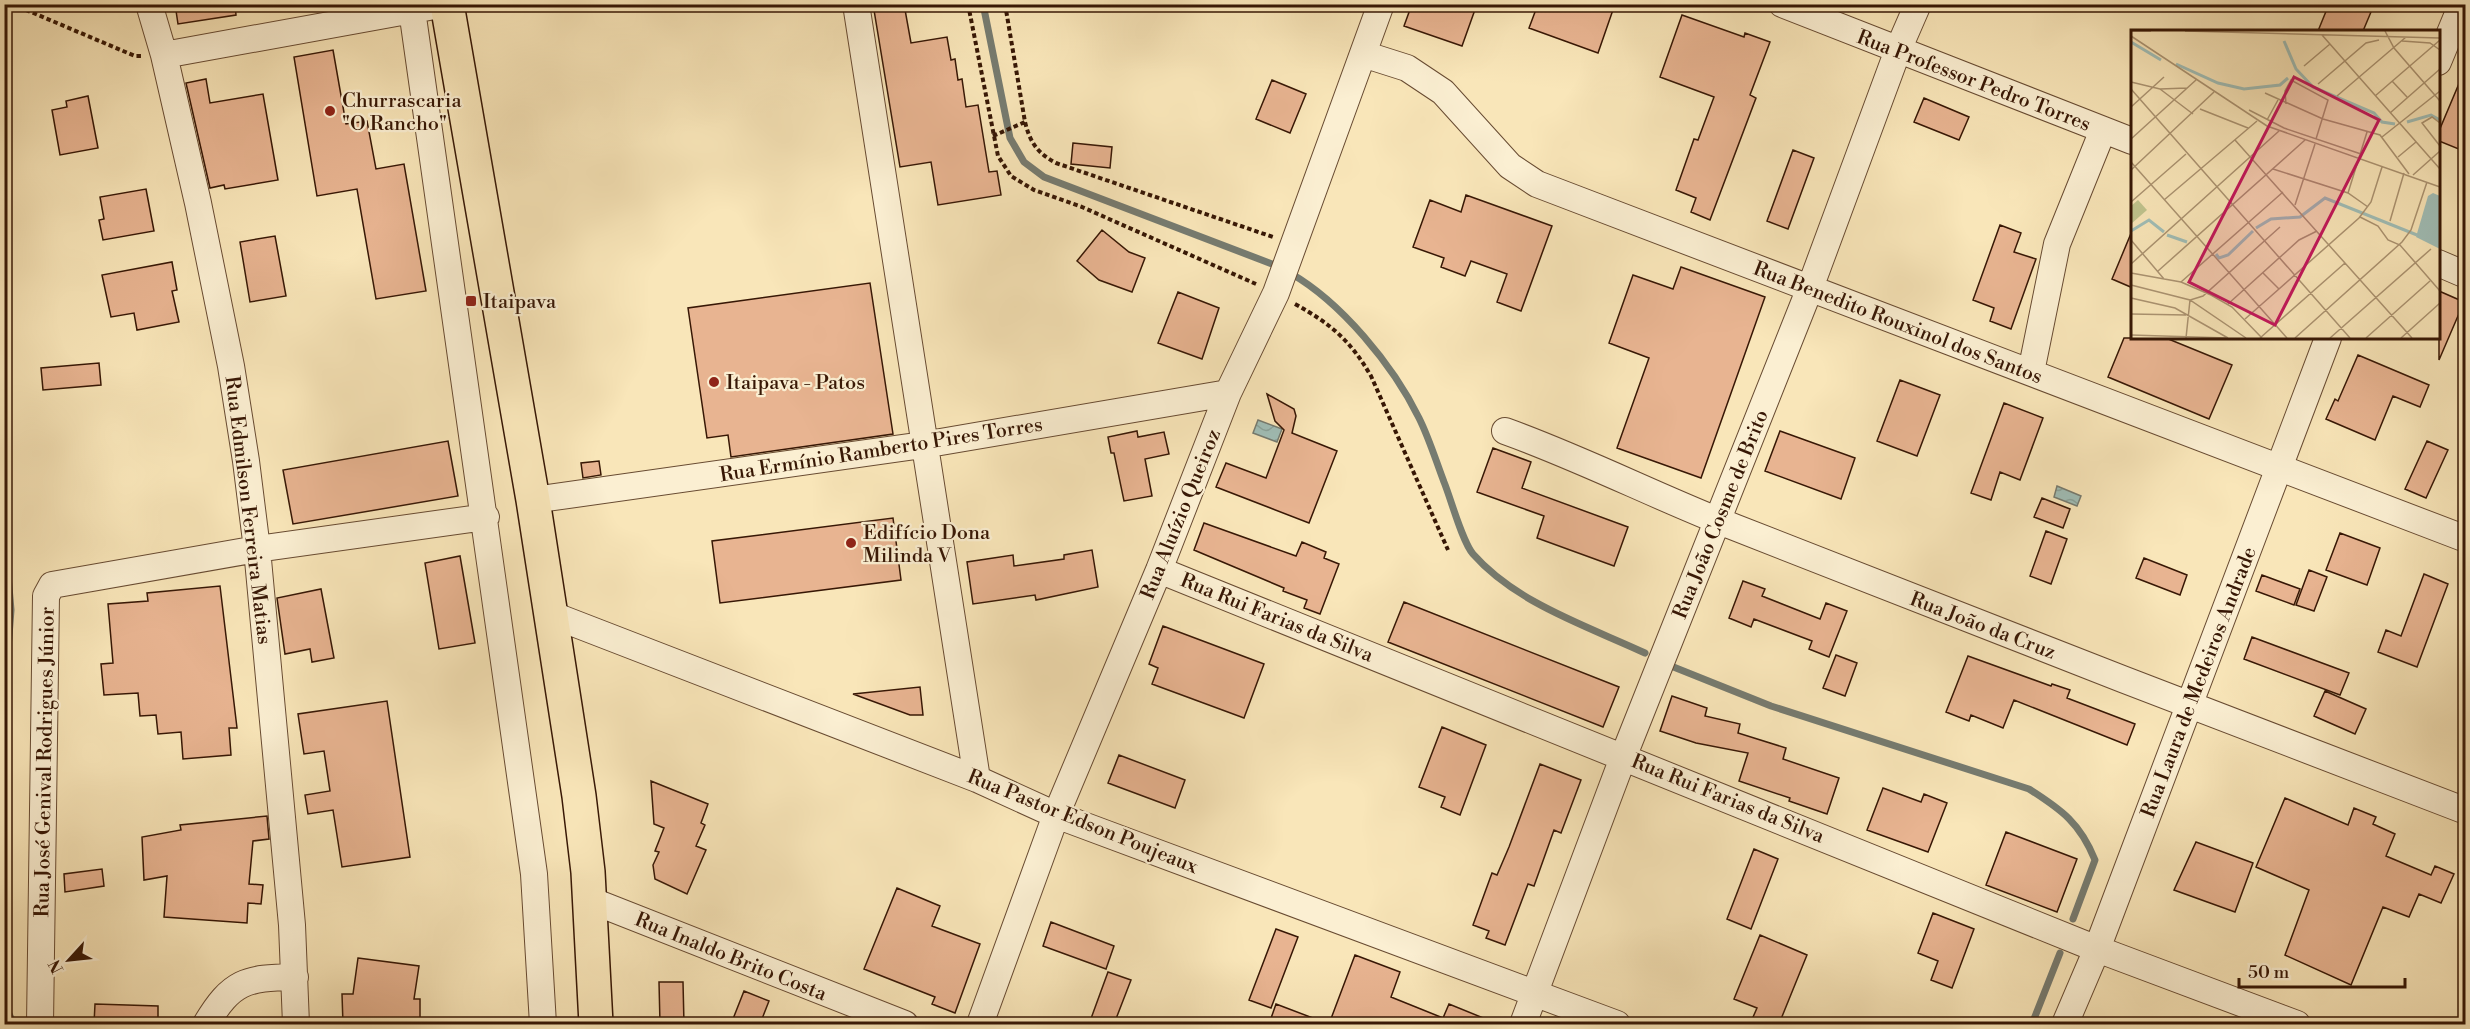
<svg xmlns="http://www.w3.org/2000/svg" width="2470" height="1029" font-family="'Libre Bodoni',serif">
  <defs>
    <pattern id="water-waves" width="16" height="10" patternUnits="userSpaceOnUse" patternTransform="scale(1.5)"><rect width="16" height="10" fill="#a0beb7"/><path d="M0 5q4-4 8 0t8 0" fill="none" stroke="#8aa39c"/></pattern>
  </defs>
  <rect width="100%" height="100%" fill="#f9e6b9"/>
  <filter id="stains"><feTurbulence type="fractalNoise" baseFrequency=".00333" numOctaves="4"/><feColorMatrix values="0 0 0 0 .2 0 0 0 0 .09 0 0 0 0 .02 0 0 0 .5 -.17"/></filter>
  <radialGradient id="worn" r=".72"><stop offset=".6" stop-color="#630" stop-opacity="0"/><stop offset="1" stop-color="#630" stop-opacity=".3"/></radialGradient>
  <path fill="url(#water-waves)" stroke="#767b70" stroke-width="1.5" d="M 1258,420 L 1282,429 L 1277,442 L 1253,433 Z
    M 2057,486 L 2081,496 L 2077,506 L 2054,497 Z"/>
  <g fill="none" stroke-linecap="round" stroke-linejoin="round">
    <path stroke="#767b70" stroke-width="7" d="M 983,4 L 1010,138 L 1024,162 L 1044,177 L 1280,267
      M 1290,273 C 1341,302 1393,365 1419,418 C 1429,438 1436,461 1444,482 C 1451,499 1462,541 1473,554 C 1516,603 1587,626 1645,653
      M 4,529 L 11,610 L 4,700
      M 1671,666 L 1771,706 L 2029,789 C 2062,810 2080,823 2095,860 L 2073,919
      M 4,1004 L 14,1024
      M 2032,1024 L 2060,953"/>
  </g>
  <path fill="#e8b491" stroke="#371705" stroke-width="1.5" d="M 175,4 L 235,4 L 236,15 L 178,24 Z
    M 873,4 L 904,4 L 911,43 L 947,37 L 951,60 L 955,59 L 958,80 L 962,79 L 966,107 L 978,105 L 989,172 L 997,171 L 1001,195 L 938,205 L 931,162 L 900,167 Z
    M 1412,4 L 1477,4 L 1462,46 L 1404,26 Z
    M 1538,4 L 1615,4 L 1598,53 L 1529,28 Z
    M 2329,4 L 2353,4 L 2371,12 L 2363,31 L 2318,31 Z
    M 1682,15 L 1744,37 L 1745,33 L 1770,42 L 1750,95 L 1756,98 L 1710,220 L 1691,212 L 1696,198 L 1676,190 L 1694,139 L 1698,140 L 1714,97 L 1660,77 Z
    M 333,50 L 346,124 L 367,121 L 376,169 L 404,164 L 426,291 L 376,299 L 357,189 L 317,196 L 294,57 Z
    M 2466,67 L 2466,152 L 2439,141 L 2439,131 Z
    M 206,79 L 210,103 L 263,94 L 278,180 L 225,189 L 224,185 L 210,188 L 186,83 Z
    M 1272,80 L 1306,94 L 1290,133 L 1256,119 Z
    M 88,96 L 98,148 L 60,155 L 52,110 L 67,107 L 66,101 Z
    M 1924,98 L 1969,117 L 1959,140 L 1914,122 Z
    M 1073,143 L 1112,147 L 1110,168 L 1071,164 Z
    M 1793,150 L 1814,158 L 1788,229 L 1767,221 Z
    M 146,189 L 154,231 L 103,240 L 99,220 L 104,219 L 100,197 Z
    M 1466,195 L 1552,226 L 1521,311 L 1497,302 L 1507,274 L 1471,261 L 1465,276 L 1441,267 L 1444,258 L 1413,247 L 1430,200 L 1461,212 Z
    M 2000,225 L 2021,233 L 2014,252 L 2036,259 L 2011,329 L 1990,321 L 1994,308 L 1973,300 Z
    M 1102,230 L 1129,252 L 1145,258 L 1132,292 L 1099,280 L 1077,261 Z
    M 2132,231 L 2133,231 L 2133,288 L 2112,279 Z
    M 275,236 L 286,296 L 250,302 L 240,242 Z
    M 172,262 L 177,290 L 172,291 L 179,322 L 137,330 L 134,313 L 111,317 L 102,275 Z
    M 1681,267 L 1765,297 L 1701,478 L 1617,448 L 1649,358 L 1609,343 L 1633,275 L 1673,289 Z
    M 870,283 L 893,434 L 731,457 L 728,435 L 707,438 L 688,308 Z
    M 2439,291 L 2464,302 L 2439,360 Z
    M 1178,292 L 1219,308 L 1202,359 L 1158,343 Z
    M 2124,338 L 2166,338 L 2232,365 L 2209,419 L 2108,377 Z
    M 2358,355 L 2429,385 L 2420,407 L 2393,396 L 2375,440 L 2326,419 L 2335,399 L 2338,401 Z
    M 99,363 L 101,385 L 43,390 L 41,368 Z
    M 1900,380 L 1940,395 L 1917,456 L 1877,441 Z
    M 1267,394 L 1294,409 L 1296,416 L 1292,433 L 1337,451 L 1309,523 L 1216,487 L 1226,463 L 1266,478 L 1284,430 L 1275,421 Z
    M 2004,403 L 2043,418 L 2020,480 L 2000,472 L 1991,500 L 1971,493 Z
    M 1137,431 L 1138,437 L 1164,432 L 1169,454 L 1145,459 L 1152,496 L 1124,501 L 1114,453 L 1111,453 L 1108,437 Z
    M 1780,431 L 1855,458 L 1841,499 L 1765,471 Z
    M 448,441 L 458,496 L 293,524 L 283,470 Z
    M 2427,441 L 2448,450 L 2426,498 L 2405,489 Z
    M 1493,448 L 1531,462 L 1522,488 L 1628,527 L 1614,566 L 1537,538 L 1544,516 L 1477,492 Z
    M 599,461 L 601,475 L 583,478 L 581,463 Z
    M 2042,498 L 2070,509 L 2063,528 L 2034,517 Z
    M 893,518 L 901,580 L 720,603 L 712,541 Z
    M 1204,523 L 1296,556 L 1302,542 L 1326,552 L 1324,558 L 1339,564 L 1320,614 L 1304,608 L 1307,600 L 1283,591 L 1284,588 L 1194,550 Z
    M 2046,531 L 2067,539 L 2051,584 L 2030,576 Z
    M 2340,533 L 2380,548 L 2367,585 L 2326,570 Z
    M 1092,550 L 1098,587 L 1036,600 L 1035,595 L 973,604 L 967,562 L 1013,555 L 1014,566 L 1064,559 L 1064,555 Z
    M 460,556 L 475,643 L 439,649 L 425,563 Z
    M 2144,558 L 2187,575 L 2180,595 L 2136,578 Z
    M 2309,570 L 2327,577 L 2314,611 L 2296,605 Z
    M 2424,574 L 2448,584 L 2417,667 L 2378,652 L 2386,630 L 2401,636 Z
    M 2262,575 L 2300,589 L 2294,605 L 2256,591 Z
    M 1743,581 L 1765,589 L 1762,596 L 1820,619 L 1826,603 L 1847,611 L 1829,657 L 1809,649 L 1812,641 L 1754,619 L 1751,627 L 1729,618 Z
    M 220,586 L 237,728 L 229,728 L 231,755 L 183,759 L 181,732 L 158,734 L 156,715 L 140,716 L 138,693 L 104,695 L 101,664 L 113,663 L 108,604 L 148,601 L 147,593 Z
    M 321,589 L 334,658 L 312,662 L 310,649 L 285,654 L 277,598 Z
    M 1404,602 L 1619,687 L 1603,727 L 1388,642 Z
    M 1163,626 L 1264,664 L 1244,718 L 1152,684 L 1158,668 L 1149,664 Z
    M 2252,637 L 2349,673 L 2340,695 L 2244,659 Z
    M 1836,655 L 1857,663 L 1845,696 L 1823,688 Z
    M 1968,656 L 2051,686 L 2052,684 L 2070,690 L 2067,698 L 2135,724 L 2127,745 L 2014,700 L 2003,728 L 1971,715 L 1969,721 L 1946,712 Z
    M 920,687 L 923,715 L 910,715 L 853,694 Z
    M 2325,691 L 2366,709 L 2355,734 L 2314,716 Z
    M 1672,696 L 1707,708 L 1705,716 L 1740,724 L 1738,733 L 1786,748 L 1783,759 L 1839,778 L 1827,814 L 1789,801 L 1790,798 L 1739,781 L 1748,753 L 1696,743 L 1660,731 Z
    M 387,701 L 410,857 L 342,867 L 333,810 L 308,814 L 305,795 L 330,791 L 324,751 L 304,754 L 298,714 Z
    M 1442,727 L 1486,745 L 1460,815 L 1441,807 L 1445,797 L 1419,787 Z
    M 1119,755 L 1185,780 L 1175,808 L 1108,783 Z
    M 1540,764 L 1581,780 L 1561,833 L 1554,830 L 1534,886 L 1528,884 L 1505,945 L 1486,938 L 1489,931 L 1473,925 L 1492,873 L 1497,875 L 1509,847 Z
    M 651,781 L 708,804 L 701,823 L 705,825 L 696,846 L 706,850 L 687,894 L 655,879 L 653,865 L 659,852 L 655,851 L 664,828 L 654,824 Z
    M 1883,788 L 1921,802 L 1924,794 L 1947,803 L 1928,852 L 1867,830 Z
    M 2285,798 L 2348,825 L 2354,808 L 2376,817 L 2373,824 L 2395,834 L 2386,856 L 2431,875 L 2435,866 L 2454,874 L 2441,903 L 2419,894 L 2409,917 L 2383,907 L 2351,985 L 2285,955 L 2309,890 L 2256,867 Z
    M 267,816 L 269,839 L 253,841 L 249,884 L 263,885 L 261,904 L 248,903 L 247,923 L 164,917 L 167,876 L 144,880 L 142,837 L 181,830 L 180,825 Z
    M 2006,832 L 2077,859 L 2057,912 L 1986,885 Z
    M 2196,842 L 2253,863 L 2235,912 L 2174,890 Z
    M 1754,849 L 1778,859 L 1751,929 L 1727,919 Z
    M 102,869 L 104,886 L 65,892 L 64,874 Z
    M 897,888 L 940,906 L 932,926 L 980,944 L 955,1013 L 932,1004 L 935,997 L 864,969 Z
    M 1933,913 L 1974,929 L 1952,988 L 1931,980 L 1938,961 L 1918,953 Z
    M 1051,922 L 1114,946 L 1106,969 L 1043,946 Z
    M 1276,929 L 1298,937 L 1271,1008 L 1249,1000 Z
    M 1760,935 L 1807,955 L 1779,1024 L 1750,1024 L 1757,1008 L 1734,999 Z
    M 1355,955 L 1400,972 L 1391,997 L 1443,1018 L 1449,1004 L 1498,1024 L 1329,1024 Z
    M 358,958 L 419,966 L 414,999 L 420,999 L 420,1024 L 343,1024 L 342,994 L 353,994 Z
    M 1108,972 L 1131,980 L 1114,1024 L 1089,1024 Z
    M 659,982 L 683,982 L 684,1024 L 660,1024 Z
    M 744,991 L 769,1001 L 760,1024 L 731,1024 Z
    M 95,1004 L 158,1006 L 158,1024 L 94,1024 Z
    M 1276,1004 L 1326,1023 L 1326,1024 L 1269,1024 Z"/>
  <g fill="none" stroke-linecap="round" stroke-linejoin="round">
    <defs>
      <path id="minor" d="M 149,4 L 164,55 L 198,203 L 231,366 L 246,461 L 257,549 L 292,925 L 296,1024
        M 856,4 L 977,779
        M 1782,4 L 2132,141
        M 412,10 L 534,874 L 543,1024
        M 1363,54 L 1407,68 L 1443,92 L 1510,166 L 1537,184 L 2466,539
        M 164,55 L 429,7
        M 2438,62 L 2462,4
        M 2438,263 L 2466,275
        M 2031,372 L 2057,244 L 2103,130
        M 1505,431 C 1583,459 1657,497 1734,527 C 1978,623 2221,718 2466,811
        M 533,500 L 923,445 L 1228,393
        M 1159,570 L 2097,949 L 2297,1024
        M 550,614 L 977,779 L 1056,815 L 1617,1024
        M 590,900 L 905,1024
        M 40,1024 L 46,596 L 52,585 L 257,549 L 486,517
        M 206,1024 C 232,981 245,978 295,977
        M 980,1024 L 1056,815 L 1159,570 L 1228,393 L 1276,293 L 1381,4
        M 1523,1024 L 1624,755 L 1810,288 L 1898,50 L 1918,4
        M 2065,1024 L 2097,949 L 2328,338"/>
      <path id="primary" d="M 447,4 L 533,500 L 579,796 L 588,872 L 596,1024"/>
    </defs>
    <use href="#minor" stroke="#684b32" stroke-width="28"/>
    <use href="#primary" stroke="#371705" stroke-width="36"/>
    <path stroke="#371705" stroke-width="4" stroke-dasharray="4.5 3" stroke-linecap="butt" d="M 12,4 L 135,56 L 142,56
      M 968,4 L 998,156 L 1011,176 L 1034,190 L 1082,207 L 1256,284
      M 1005,4 L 1025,122 C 1030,142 1037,153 1056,163 L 1273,237
      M 993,136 L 1025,122
      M 1295,304 C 1331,324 1350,340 1371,376 L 1448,550"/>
    <use href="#minor" stroke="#fbefd2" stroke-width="26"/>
    <use href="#primary" stroke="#f9e6b9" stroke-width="33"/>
  </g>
  <g fill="#8f2418" stroke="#fbefd2" stroke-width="2">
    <circle cx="330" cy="111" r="6"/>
    <rect x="465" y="295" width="12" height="12" rx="3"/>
    <circle cx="714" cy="382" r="6"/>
    <circle cx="851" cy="543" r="6"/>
  </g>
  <g text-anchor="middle" stroke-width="4.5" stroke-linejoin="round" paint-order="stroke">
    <g font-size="20" fill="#371705" stroke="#fbefd2">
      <text transform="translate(1974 80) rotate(21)" y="7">Rua Professor Pedro Torres</text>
      <text transform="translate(1898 322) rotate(21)" y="7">Rua Benedito Rouxinol dos Santos</text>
      <text transform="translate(881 449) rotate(-9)" y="7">Rua Ermínio Ramberto Pires Torres</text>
      <text transform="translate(249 510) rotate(83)" y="7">Rua Edmilson Ferreira Matias</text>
      <text transform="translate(1180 514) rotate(-68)" y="7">Rua Aluízio Queiroz</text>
      <text transform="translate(1720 514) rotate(-68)" y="7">Rua João Cosme de Brito</text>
      <text transform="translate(1277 617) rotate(22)" y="7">Rua Rui Farias da Silva</text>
      <text transform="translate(1983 625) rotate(21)" y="7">Rua João da Cruz</text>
      <text transform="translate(2198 682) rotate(-69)" y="7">Rua Laura de Medeiros Andrade</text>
      <text transform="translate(44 762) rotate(-89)" y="7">Rua José Genival Rodrigues Júnior</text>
      <text transform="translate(1728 798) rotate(22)" y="7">Rua Rui Farias da Silva</text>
      <text transform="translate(1083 821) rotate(22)" y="7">Rua Pastor Edson Poujeaux</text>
      <text transform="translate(731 956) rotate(22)" y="7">Rua Inaldo Brito Costa</text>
    </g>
    <g font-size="20" fill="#371705" stroke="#fbefd2" text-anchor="start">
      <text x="342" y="107">Churrascaria<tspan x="342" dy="23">"O Rancho"</tspan></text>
      <text x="483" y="308">Itaipava</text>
      <text x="726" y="389">Itaipava - Patos</text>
      <text x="863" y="539">Edifício Dona<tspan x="863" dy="23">Milinda V</tspan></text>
    </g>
  </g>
  <g transform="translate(2131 30)">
    <rect width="309" height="309" fill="#f9e6b9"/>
    <path d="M 7,170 L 16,180 L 0,194 L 0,176 Z" fill="#c0c48e"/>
    <path d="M 302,163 L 309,166 L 309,219 L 285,207 L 297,166 Z" fill="#a0beb7"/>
    <path fill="none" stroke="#a0beb7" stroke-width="3" d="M 153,11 L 165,39 L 182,57 L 243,83 L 251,92 L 264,94M 0,12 L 30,30M 45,34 L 87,53 L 113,59 L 149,55 L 157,48M 276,92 L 300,85 L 309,90M 125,198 L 140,189 L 169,187 L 194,168 L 286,205M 0,201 L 18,190 L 33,202M 36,205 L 56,212M 85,224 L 88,228 L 97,225 L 122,201"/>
    <path fill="none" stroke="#ab9371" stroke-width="1.5" d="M 1,1 L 20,1M 54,1 L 309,8M 254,1 L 263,18 L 309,71M 191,5 L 309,139M 0,6 L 136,96 L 309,157M 271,11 L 299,13 L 309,20M 173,36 L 199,14M 261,51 L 276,67M 0,52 L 29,59 L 56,58M 187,54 L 235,13 L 248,10M 0,59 L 219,308M 29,59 L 62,84M 134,63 L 192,89 L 249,105 L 278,144M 206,66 L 275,7M 244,66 L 309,10M 155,74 L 154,61 L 160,50 L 197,70 L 185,109M 0,77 L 33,47M 69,79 L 117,98M 118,80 L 153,98 L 230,124M 259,83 L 309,39M 136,90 L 147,70M 309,93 L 301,87 L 291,93 L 309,116M 251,107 L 309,61M 0,109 L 65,50M 104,110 L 281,308M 267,127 L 285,112M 0,132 L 156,308M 142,139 L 217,163 L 237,177M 0,140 L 83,62M 282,145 L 309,121M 217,163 L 236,102M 33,170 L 126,91M 0,172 L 55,124M 164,175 L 184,114M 229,187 L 247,196 L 257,210 L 269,215 L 309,261M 259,191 L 273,143M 0,210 L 33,249M 0,234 L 148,101M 27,241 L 174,110M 0,243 L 50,252 L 80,265 L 101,277 L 131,308M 132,243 L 148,259M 50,252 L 152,162M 0,255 L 59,270 L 115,308M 0,268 L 44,278 L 97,308M 97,274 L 168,210 L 186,201M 0,284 L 55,285M 114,289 L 228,188 L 240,172 L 251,137M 0,305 L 96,308M 55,308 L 59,270 L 72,266 L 149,197M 129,308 L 214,233M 164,308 L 271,212 L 280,200 L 296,152M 199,308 L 300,219M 235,308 L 299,251M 270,308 L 309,273"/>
    <path fill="#c2185b" fill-opacity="0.15" stroke="#c2185b" stroke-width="3" d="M 163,47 L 248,90 L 144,295 L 58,252 Z"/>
    <rect width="309" height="309" fill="none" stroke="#371705" stroke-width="3"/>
  </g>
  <rect width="2470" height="1029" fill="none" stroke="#f9e6b9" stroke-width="24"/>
  <rect x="6" y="6" width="2458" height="1017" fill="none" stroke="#371705" stroke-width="3"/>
  <rect x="12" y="12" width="2446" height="1005" fill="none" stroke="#371705" stroke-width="1.5"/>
  <g transform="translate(69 960) rotate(243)" stroke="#fbefd2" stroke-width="4.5" paint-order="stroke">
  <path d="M0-4.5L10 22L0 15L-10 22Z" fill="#371705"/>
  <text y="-9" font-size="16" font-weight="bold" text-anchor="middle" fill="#371705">N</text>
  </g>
  <path d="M2239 978v9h166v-9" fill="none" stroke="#371705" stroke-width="3"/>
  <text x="2248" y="978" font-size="18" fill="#371705" stroke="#fbefd2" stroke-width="4.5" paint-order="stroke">50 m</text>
  <rect width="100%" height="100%" filter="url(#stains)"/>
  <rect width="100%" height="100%" fill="url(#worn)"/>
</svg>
